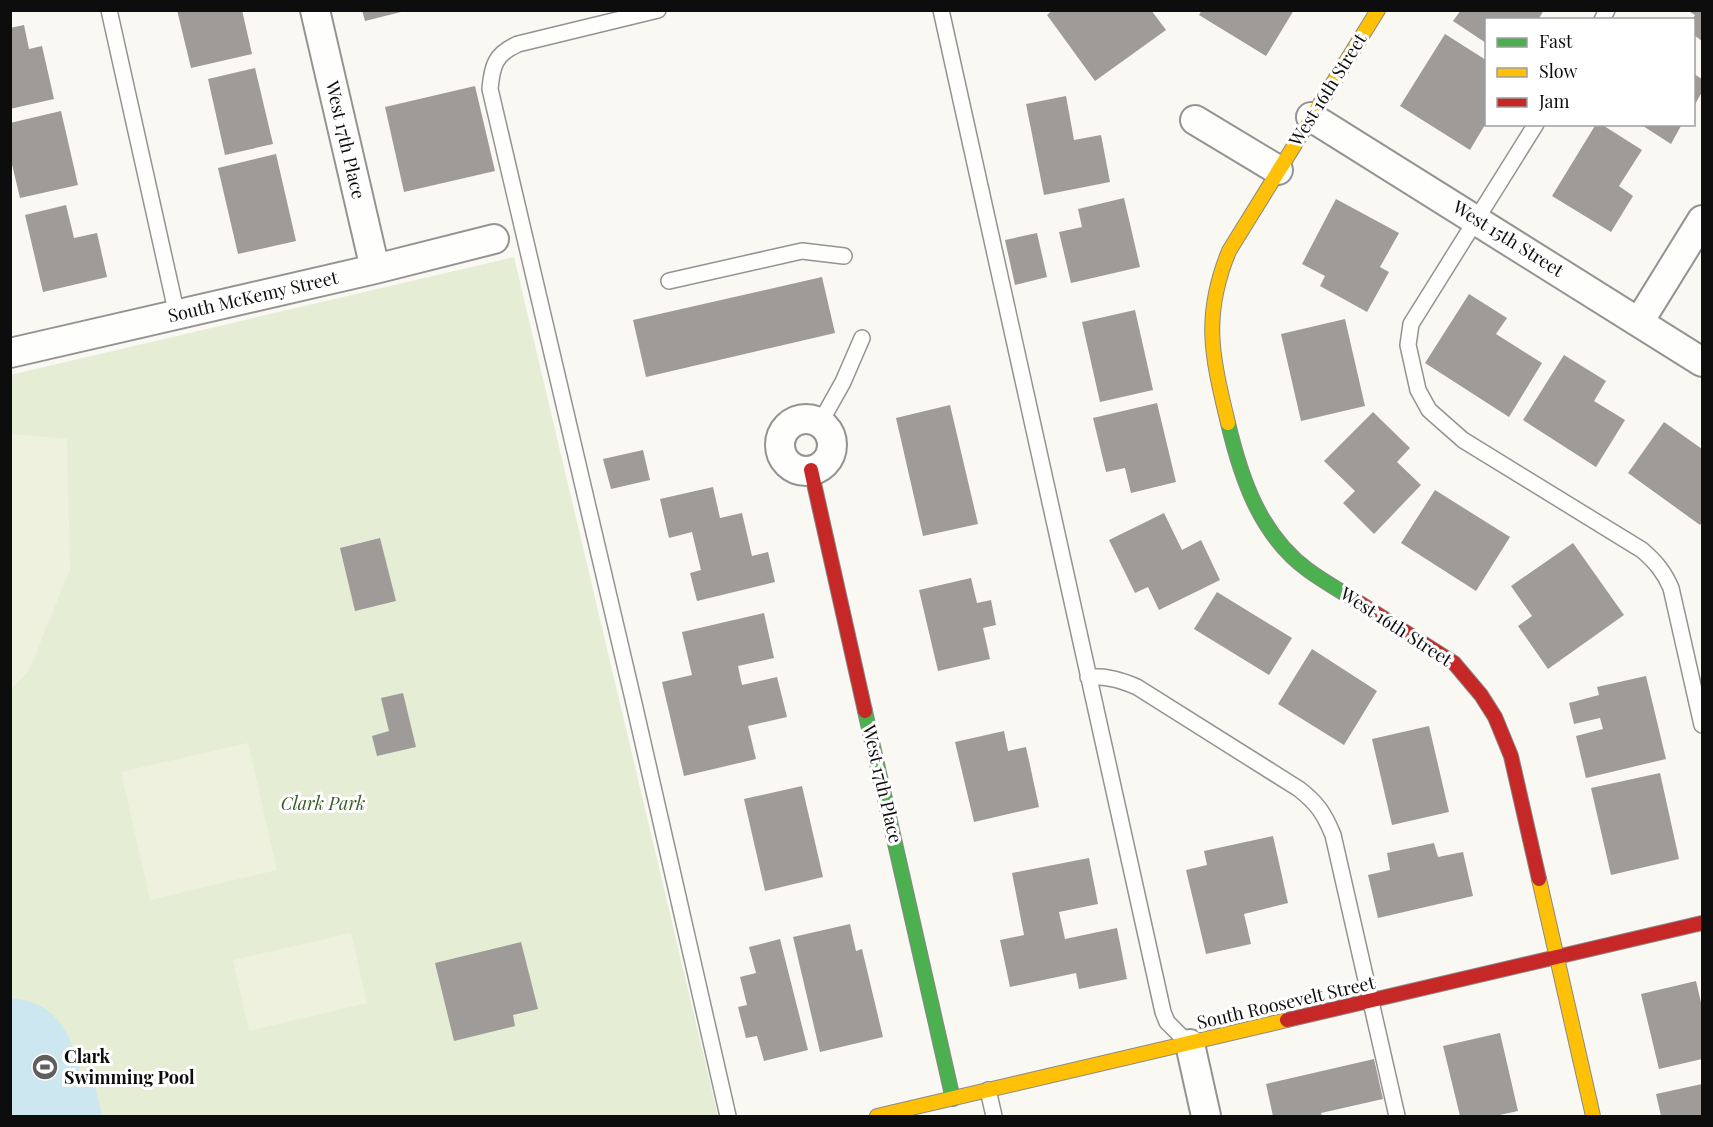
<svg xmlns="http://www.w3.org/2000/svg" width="1713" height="1127" font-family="'Playfair Display',serif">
  <rect width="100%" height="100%" fill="#faf8f3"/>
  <path fill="#e6edd5" d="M 514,257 L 718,1116 L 11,1116 L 10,375 Z"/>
  <path fill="#eef1de" d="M 11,434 L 67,439 L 70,569 L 29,671 L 11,689 Z
    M 248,743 L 277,870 L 150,900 L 121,772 Z
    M 351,933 L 367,1003 L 249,1031 L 233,960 Z"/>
  <path fill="#cce7f0" d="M 10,998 C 61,1002 71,1037 82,1079 L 93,1077 L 102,1116 L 11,1116 Z"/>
  <path fill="#9e9b98" d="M 177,10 L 242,10 L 252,54 L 191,68 Z
    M 362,10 L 405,10 L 405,11 L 365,21 Z
    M 1053,10 L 1151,10 L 1166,30 L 1095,81 L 1047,15 Z
    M 1202,10 L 1294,10 L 1266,56 L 1199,15 Z
    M 1461,10 L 1544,10 L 1538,20 L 1486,20 L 1486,43 L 1453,21 Z
    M 1687,10 L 1702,10 L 1702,41 L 1694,35 L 1694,20 L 1692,20 L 1695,15 Z
    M 24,25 L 29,49 L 42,46 L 54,99 L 10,109 L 10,28 Z
    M 1445,34 L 1486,60 L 1486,123 L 1470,150 L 1400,106 Z
    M 255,68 L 273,144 L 225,155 L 208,79 Z
    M 1694,74 L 1702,79 L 1702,92 L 1694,106 Z
    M 475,86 L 495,171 L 404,192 L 385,107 Z
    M 1066,96 L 1074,140 L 1101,135 L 1110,182 L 1044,195 L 1026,104 Z
    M 61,111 L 78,185 L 20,198 L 10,156 L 10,123 Z
    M 1596,124 L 1601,124 L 1642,150 L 1619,186 L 1633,196 L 1611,232 L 1552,196 Z
    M 1640,124 L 1682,124 L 1671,144 Z
    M 276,154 L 296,241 L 238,254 L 218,168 Z
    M 1124,198 L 1140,267 L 1071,283 L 1059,232 L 1082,227 L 1078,209 Z
    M 1336,199 L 1399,233 L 1380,267 L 1389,272 L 1367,312 L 1320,286 L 1325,276 L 1302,264 Z
    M 66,205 L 74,238 L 97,233 L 107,277 L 43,292 L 25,215 Z
    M 1037,233 L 1047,277 L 1015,285 L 1005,240 Z
    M 822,277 L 835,333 L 646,377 L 633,320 Z
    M 1469,294 L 1507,318 L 1496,334 L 1542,363 L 1509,417 L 1425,363 Z
    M 1135,310 L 1153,390 L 1100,402 L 1082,322 Z
    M 1345,319 L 1365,406 L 1301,421 L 1281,334 Z
    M 1564,355 L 1606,381 L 1594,401 L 1625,420 L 1596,467 L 1523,420 Z
    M 1157,403 L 1176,482 L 1131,493 L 1125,468 L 1106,472 L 1093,418 Z
    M 950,405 L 978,524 L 923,536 L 896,418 Z
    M 1373,412 L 1410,448 L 1397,462 L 1421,485 L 1374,534 L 1343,503 L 1355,491 L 1324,461 Z
    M 1664,422 L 1702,449 L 1702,522 L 1700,525 L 1628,473 Z
    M 643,450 L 650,480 L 611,489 L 603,459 Z
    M 713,487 L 720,518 L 742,513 L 752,556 L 768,552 L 775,582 L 697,601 L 690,573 L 701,570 L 692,532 L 669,538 L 660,499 Z
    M 1435,490 L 1510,537 L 1476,591 L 1401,543 Z
    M 1164,513 L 1182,550 L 1201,540 L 1220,580 L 1159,610 L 1148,587 L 1135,593 L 1109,540 Z
    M 380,538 L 396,601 L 355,611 L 340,548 Z
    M 1573,543 L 1624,615 L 1548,669 L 1518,626 L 1532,616 L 1511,586 Z
    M 971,578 L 977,603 L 991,600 L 996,625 L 983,628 L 990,659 L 938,671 L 919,590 Z
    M 1217,592 L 1292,638 L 1269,675 L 1194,629 Z
    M 764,613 L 774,658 L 738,666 L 742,685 L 777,677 L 787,717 L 748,726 L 756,759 L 684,776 L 662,682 L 692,675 L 682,632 Z
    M 1312,649 L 1377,691 L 1344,745 L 1278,704 Z
    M 1646,676 L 1666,759 L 1586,778 L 1576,736 L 1603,729 L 1600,718 L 1574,724 L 1569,703 L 1599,695 L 1597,687 Z
    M 403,693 L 416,747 L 377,756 L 372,736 L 389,731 L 381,698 Z
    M 1429,726 L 1449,812 L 1392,825 L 1372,739 Z
    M 1004,731 L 1008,751 L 1026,747 L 1039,807 L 974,822 L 955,742 Z
    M 1660,773 L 1679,859 L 1611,875 L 1591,788 Z
    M 802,786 L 823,877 L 765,891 L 744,799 Z
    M 1273,836 L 1288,903 L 1244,914 L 1251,944 L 1206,954 L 1186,870 L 1207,865 L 1204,851 Z
    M 1434,843 L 1438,857 L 1463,852 L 1473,896 L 1378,918 L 1368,875 L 1390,870 L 1387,853 Z
    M 1089,858 L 1098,904 L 1059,912 L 1065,939 L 1117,928 L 1127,979 L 1079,989 L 1076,973 L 1010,987 L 1000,940 L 1024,935 L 1012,873 Z
    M 850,924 L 856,951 L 862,949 L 883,1037 L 820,1052 L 793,937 Z
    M 780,939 L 808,1050 L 764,1061 L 757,1036 L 746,1038 L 738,1007 L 747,1005 L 740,977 L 756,973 L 749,947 Z
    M 521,942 L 538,1009 L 513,1015 L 515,1026 L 454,1041 L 435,963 Z
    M 1696,981 L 1702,1007 L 1702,1059 L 1659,1069 L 1641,994 Z
    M 1500,1033 L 1518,1111 L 1495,1116 L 1460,1116 L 1443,1046 Z
    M 1374,1059 L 1383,1099 L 1321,1113 L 1322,1116 L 1273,1116 L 1266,1084 Z
    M 1702,1084 L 1702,1116 L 1661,1116 L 1656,1094 Z"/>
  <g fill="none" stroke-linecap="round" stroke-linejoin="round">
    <defs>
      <path id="lane" d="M 109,10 L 177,315
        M 658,10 L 518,44 C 495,54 492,66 490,89 L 633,699 L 728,1116
        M 941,10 L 1163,1012 L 1167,1022 L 1189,1044
        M 1602,20 L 1607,10
        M 1536,124 L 1411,324 L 1408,345 L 1418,390 L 1429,410 L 1463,440 L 1642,550 C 1656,562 1664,572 1671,588 L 1702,725
        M 669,281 L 802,251 L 844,256
        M 820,423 L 843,382 L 862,338
        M 1088,677 C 1107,676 1121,680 1137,687 L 1299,789 C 1317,803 1324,813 1333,835 L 1397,1116
        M 988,1090 L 994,1116"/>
      <path id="street" d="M 315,10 L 375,269
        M 1311,117 L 1702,362
        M 1195,120 L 1278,170
        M 1639,322 L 1702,220
        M 10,353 L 375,269 L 494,239
        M780 445a26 26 0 1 1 52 0a26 26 0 1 1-52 0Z
        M 1190,1044 L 1206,1116"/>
      <path id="fast" d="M 1228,423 C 1241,478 1260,535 1308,570 C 1323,581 1339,590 1355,600
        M 865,711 L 953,1099"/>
      <path id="slow" d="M 1228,423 C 1212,356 1202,317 1229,251 L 1378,10
        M 1539,879 L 1593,1116
        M 877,1116 L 1287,1020"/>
      <path id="jam" d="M 811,470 L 865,711
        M 1355,600 L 1454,663 L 1481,695 L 1495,717 L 1511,756 L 1539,879
        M 1287,1020 L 1702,923"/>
    </defs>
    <use href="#lane" stroke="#949391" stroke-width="18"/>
    <use href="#street" stroke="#949391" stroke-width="32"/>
    <use href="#fast" stroke="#8a8987" stroke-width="16"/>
    <use href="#slow" stroke="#8a8987" stroke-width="16"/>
    <use href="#jam" stroke="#8a8987" stroke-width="16"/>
    <use href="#lane" stroke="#fefefd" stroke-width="15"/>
    <use href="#street" stroke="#fefefd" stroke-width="28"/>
    <use href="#fast" stroke="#4caf50" stroke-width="14"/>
    <use href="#slow" stroke="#ffc107" stroke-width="14"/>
    <use href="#jam" stroke="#c62828" stroke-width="14"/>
  </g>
  <defs>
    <symbol id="stadium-disc" viewBox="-11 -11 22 22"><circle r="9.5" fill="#605f5e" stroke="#fff"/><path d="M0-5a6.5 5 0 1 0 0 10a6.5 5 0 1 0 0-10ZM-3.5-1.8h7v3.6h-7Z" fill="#fff"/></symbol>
  </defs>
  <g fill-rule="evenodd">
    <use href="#stadium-disc" x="30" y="1052" width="30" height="30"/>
  </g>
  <g text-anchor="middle" stroke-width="6" stroke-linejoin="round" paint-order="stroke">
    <g font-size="18" fill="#0d0d0d" stroke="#fff">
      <text transform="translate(1328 90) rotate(-58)" y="6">West 16th Street</text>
      <text transform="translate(345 140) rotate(77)" y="6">West 17th Place</text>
      <text transform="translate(1508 239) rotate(32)" y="6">West 15th Street</text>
      <text transform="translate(253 297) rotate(-13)" y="6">South McKemy Street</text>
      <text transform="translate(1396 627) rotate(33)" y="6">West 16th Street</text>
      <text transform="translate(882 784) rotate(77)" y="6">West 17th Place</text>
      <text transform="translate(1286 1003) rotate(-13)" y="6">South Roosevelt Street</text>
    </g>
    <g font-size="18" font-style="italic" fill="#365e25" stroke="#fff">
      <text x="323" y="810">Clark Park</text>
    </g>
    <g font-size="18" font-weight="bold" fill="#0d0d0d" stroke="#fff" text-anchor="start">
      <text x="64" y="1063">Clark<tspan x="64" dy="21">Swimming Pool</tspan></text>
    </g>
  </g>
  <rect width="1713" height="1127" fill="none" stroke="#0d0d0d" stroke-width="24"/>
  <rect x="1485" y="18" width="210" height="108" fill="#ffffff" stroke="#9e9e9e" stroke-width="1.5"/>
  <rect x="1497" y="38" width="30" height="9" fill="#4caf50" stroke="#9e9e9e" stroke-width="1.5"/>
  <text x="1539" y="48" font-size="18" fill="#0d0d0d">Fast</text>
  <rect x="1497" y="68" width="30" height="9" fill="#ffc107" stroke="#9e9e9e" stroke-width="1.5"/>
  <text x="1539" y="78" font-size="18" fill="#0d0d0d">Slow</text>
  <rect x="1497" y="98" width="30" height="9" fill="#c62828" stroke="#9e9e9e" stroke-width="1.5"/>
  <text x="1539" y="108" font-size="18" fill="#0d0d0d">Jam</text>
</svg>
